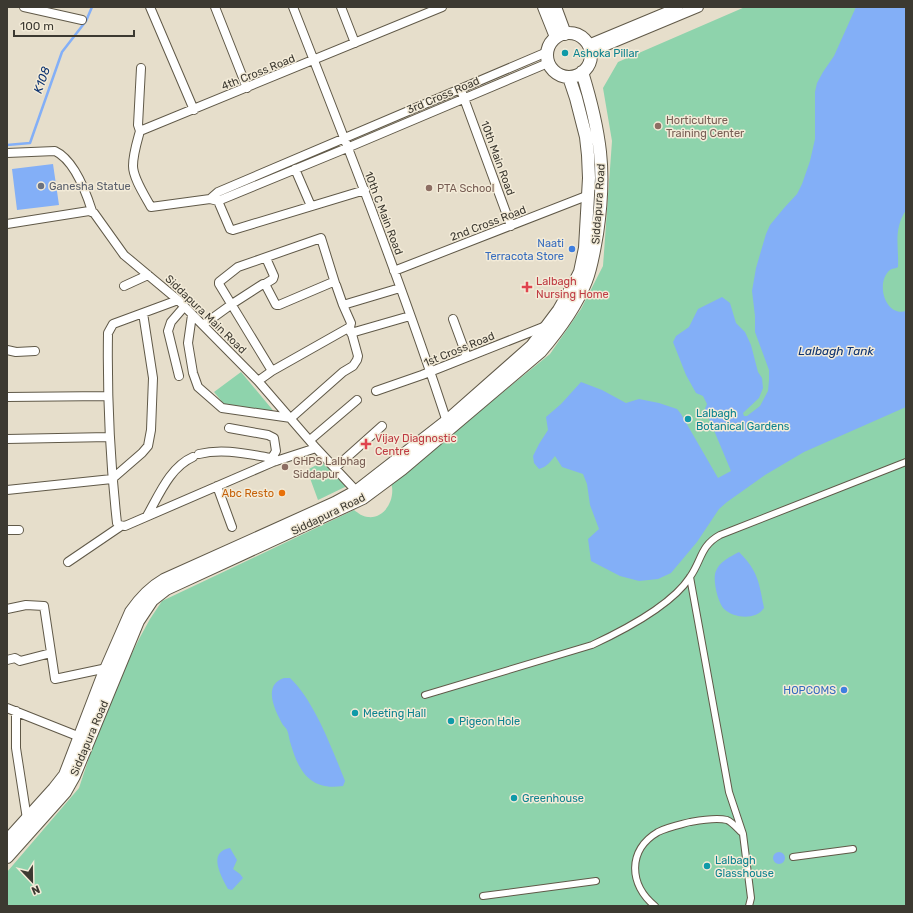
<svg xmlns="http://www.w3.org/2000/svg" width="913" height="913" font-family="Rubik,sans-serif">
  <rect width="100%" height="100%" fill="#e6decb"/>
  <path fill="#8ed3ac" d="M 745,7 L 906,7 L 906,906 L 7,906 L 7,872 L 79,788 L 106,706 L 139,639 L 150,619 L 162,601 L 354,510 C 358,513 363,517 368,517 C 386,519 396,497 391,483 L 550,354 L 581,309 L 603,266 L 612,141 L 603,88 L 618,62 Z
    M 241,372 L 276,414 L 228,409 L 214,392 Z
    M 324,461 L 347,486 L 318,500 L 307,470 Z"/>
  <path fill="#83aff7" d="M 856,7 L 906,7 L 906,210 C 893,230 899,246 898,267 C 896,269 892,268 890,270 C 875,282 885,317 906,311 L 906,407 L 804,452 L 765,475 L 727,502 L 719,509 L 697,542 L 671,573 L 658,579 L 639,581 L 620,576 L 591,561 L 588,539 L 599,529 L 590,505 L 587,484 L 583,474 L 562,467 L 555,456 C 550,462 547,467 539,469 L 534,463 L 533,456 L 539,444 L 548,430 L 546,417 L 561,404 L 581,382 L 602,390 L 626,403 L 639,399 L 659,403 L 677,409 L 681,414 L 718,478 L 731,471 L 705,409 L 707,404 L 703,396 L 696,393 L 686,375 L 673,342 L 676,336 L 689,327 L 698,309 L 722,297 L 730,303 L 736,323 L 745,332 L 751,345 L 758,372 L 762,378 L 763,388 L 759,398 L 743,413 L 744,416 L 747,416 L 760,406 L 768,391 L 769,380 L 769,370 L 755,332 L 755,316 L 752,291 L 756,268 L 766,234 L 770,225 L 784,208 L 797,194 L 802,184 L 810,161 L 815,139 L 815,92 L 817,83 L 823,72 L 834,56 Z
    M 53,164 L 59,205 L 17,210 L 12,169 Z
    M 739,552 C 758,571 759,582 764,608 C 756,620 735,619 724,609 C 718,603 712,579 716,571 C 720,561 730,557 739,552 Z
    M 284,678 L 290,678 C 314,700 333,751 345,781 L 343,786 C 311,791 299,772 291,745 C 289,740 289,734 287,730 C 286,728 284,726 283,725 C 275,711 262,685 284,678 Z
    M 230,848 L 237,860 L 233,869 L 240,874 L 243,878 L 232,890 L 228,889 C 221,876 207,852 230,848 Z
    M773 858a6 6 0 1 1 12 0a6 6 0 1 1-12 0Z"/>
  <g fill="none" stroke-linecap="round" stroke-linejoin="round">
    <path stroke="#83aff7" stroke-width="2.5" d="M 7,145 L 30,143 L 62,52 L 86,21 L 92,7"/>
    <defs>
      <path id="pedestrian" d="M 690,577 L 729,792 L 743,834 L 751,898 L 749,906
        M 425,695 L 592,645 C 622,631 672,605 690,577 C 702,560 700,546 720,535 L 906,462
        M 793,857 L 853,849
        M 483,896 L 596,881
        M 655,906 C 629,885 627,850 658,832 C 668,827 679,825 690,822 C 701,820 716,817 727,820 C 732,822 737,828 741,832"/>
      <path id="minor" d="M 24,7 L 82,20
        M 150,7 L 194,110
        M 215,7 L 247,88
        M 293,7 C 347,145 402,284 448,425
        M 341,7 L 355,43
        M 141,68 L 138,125 L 140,131 L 442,7
        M 462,93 L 511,226
        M 140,131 C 137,142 133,154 133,166 C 133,178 145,196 151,207 L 210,199 L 218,201 L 347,148 L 548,63
        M 7,153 L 55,151 C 74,160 86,192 92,211
        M 295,169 L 311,206
        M 210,199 L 218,192 L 547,52
        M 218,201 L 230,229 L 233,230 L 365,190
        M 7,224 L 89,211 L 94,213 L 124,255 L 178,300 L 258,381 L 316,448 L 360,495
        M 394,271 L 589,195
        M 265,284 L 273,279 L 274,276 L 266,258
        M 124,286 L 148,275
        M 178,300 L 113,324 L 108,333 C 107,397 110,460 117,523 L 119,525 L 125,526 L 273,462 L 316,448
        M 192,315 L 188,343 L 193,373 L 198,387 L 222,408 L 291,418 L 343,372 L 353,366 L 357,360 L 358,356 L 350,327
        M 453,319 L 467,357
        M 203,325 L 232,304 L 263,284 L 265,284 L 276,305 L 279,305 L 333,282 L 336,285 L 343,305
        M 351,333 L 410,316
        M 7,350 L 16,352 L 35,351
        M 272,371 L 219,284 L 219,282 L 238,267 L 321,238 L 335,283
        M 179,376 L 168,331 L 171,322 L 184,307
        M 258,381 L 272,371 L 350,327 L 351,323 L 343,305 L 400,288
        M 376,391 L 422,375 L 546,326
        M 7,397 L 108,396
        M 229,428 L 268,435 L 274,438 L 276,451 L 272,458
        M 7,439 L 109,437
        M 310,440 L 357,400
        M 199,454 C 223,448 247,454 272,458 L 276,461
        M 335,468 L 382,426
        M 217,486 L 232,527
        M 7,490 L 112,479 L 142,453 L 148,446 L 151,430 L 153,378 L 143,313
        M 147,516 C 159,495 170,467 193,457
        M 7,530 L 19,530
        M 68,562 L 121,526
        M 7,609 L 26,605 L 44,606 L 55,679 L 107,668 L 109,669
        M 7,660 L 15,658 L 20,661 L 51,653
        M 7,708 L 80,737
        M 16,711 L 16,748 L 27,819 L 28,821"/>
      <path id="tertiary" d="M 588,45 L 677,8
        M 590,52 L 698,7"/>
      <path id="secondary" d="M 544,7 L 556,37
        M 555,7 L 565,34
        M547 55a22 22 0 1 1 44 0a22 22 0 1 1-44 0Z
        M 7,841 L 54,789 L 65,775 L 103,676 L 131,612 C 140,599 150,588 164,580 L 335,503 L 357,491 L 447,421 L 532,346 L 559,310 L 575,282 L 580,272 L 585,248 L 589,178 L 588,155 L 586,137 L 576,98 L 569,77
        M 7,857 L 65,792 L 74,776 L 138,621 L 152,600 L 166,589 L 363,498 L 402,469 L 540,352 C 558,331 576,307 586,281 C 592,266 594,250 597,234 C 601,207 603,179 600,152 C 597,125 590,98 582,72"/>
    </defs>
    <use href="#pedestrian" stroke="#605948" stroke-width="8"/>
    <use href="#minor" stroke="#605948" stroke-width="10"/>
    <use href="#tertiary" stroke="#605948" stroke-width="12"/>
    <use href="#secondary" stroke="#605948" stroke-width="14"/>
    <use href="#pedestrian" stroke="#fff" stroke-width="6"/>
    <use href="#minor" stroke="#fff" stroke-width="8"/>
    <use href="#tertiary" stroke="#fff" stroke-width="10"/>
    <use href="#secondary" stroke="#fff" stroke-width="12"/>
  </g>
  <g fill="#0f9aa8" stroke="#f3ebd8" stroke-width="1.5">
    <circle cx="565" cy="53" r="4"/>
    <circle cx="688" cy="419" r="4"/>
    <circle cx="355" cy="713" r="4"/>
    <circle cx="451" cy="721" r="4"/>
    <circle cx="514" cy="798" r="4"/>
    <circle cx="707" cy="866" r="4"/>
  </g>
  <g fill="#8d6e63" stroke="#f3ebd8" stroke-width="1.5">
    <circle cx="658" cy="126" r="4"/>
    <circle cx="429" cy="188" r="4"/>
    <circle cx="285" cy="467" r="4"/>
  </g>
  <circle fill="#6b7280" stroke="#f3ebd8" stroke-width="1.5" cx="41" cy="186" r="4"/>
  <g fill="#3f7fe0" stroke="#f3ebd8" stroke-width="1.5">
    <circle cx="572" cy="249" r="4"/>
    <circle cx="844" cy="690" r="4"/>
  </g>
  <g fill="#e0444e" stroke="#f3ebd8" stroke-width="1.5">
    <path d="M525 281h4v4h4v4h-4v4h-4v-4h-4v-4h4z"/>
    <path d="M364 438h4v4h4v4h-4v4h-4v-4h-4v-4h4z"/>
  </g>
  <circle fill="#e8710a" stroke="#f3ebd8" stroke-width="1.5" cx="282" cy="493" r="4"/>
  <g text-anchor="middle" stroke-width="3" stroke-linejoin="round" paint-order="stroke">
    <g font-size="11" fill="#0d838f" stroke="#f3ebd8" text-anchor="start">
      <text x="573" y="57">Ashoka Pillar</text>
      <text x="696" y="417">Lalbagh<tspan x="696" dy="13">Botanical Gardens</tspan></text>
      <text x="363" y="717">Meeting Hall</text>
      <text x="459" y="725">Pigeon Hole</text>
      <text x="522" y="802">Greenhouse</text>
      <text x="715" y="864">Lalbagh<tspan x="715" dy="13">Glasshouse</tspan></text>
    </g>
    <g font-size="11" fill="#3c3931" stroke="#f3ebd8">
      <text transform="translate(258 72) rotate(-22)" y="4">4th Cross Road</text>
      <text transform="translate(443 95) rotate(-23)" y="4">3rd Cross Road</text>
      <text transform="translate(498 158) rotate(70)" y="4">10th Main Road</text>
      <text transform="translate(598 204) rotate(-86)" y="4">Siddapura Road</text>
      <text transform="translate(384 213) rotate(69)" y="4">10th C Main Road</text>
      <text transform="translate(488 223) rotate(-21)" y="4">2nd Cross Road</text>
      <text transform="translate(206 314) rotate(44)" y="4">Siddapura Main Road</text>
      <text transform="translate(459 349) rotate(-22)" y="4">1st Cross Road</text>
      <text transform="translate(328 514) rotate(-26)" y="4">Siddapura Road</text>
      <text transform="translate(89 738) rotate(-67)" y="4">Siddapura Road</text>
    </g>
    <g font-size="11" fill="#785e54" stroke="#f3ebd8" text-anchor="start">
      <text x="666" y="124">Horticulture<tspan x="666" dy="13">Training Center</tspan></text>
      <text x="437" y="192">PTA School</text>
      <text x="293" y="465">GHPS Lalbhag<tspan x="293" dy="13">Siddapur</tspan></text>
    </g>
    <g font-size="11" fill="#5b616d" stroke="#f3ebd8" text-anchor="start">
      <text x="49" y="190">Ganesha Statue</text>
    </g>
    <g font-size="11" fill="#366cbe" stroke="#f3ebd8" text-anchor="end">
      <text x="564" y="247">Naati<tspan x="564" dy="13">Terracota Store</tspan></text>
      <text x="836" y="694">HOPCOMS</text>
    </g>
    <g font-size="11" fill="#be3a42" stroke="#f3ebd8" text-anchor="start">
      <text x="536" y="285">Lalbagh<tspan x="536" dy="13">Nursing Home</tspan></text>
      <text x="375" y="442">Vijay Diagnostic<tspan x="375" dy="13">Centre</tspan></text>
    </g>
    <g font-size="11" fill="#c56008" stroke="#f3ebd8" text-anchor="end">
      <text x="274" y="497">Abc Resto</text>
    </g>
    <g font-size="12" font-style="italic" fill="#0c3270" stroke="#f3ebd8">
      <text transform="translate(42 80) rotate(-71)" y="4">K108</text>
      <text x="836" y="355">Lalbagh Tank</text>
    </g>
  </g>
  <rect width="913" height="913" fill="none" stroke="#3c3931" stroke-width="16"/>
  <g transform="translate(32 881) rotate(158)" stroke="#f3ebd8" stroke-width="3" paint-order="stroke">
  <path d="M0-3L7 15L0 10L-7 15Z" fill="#3c3931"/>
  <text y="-6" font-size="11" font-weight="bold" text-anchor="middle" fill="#3c3931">N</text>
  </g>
  <path d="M14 30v6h120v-6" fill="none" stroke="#3c3931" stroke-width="2"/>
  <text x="20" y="30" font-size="12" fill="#3c3931" stroke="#f3ebd8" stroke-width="3" paint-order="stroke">100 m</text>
</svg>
